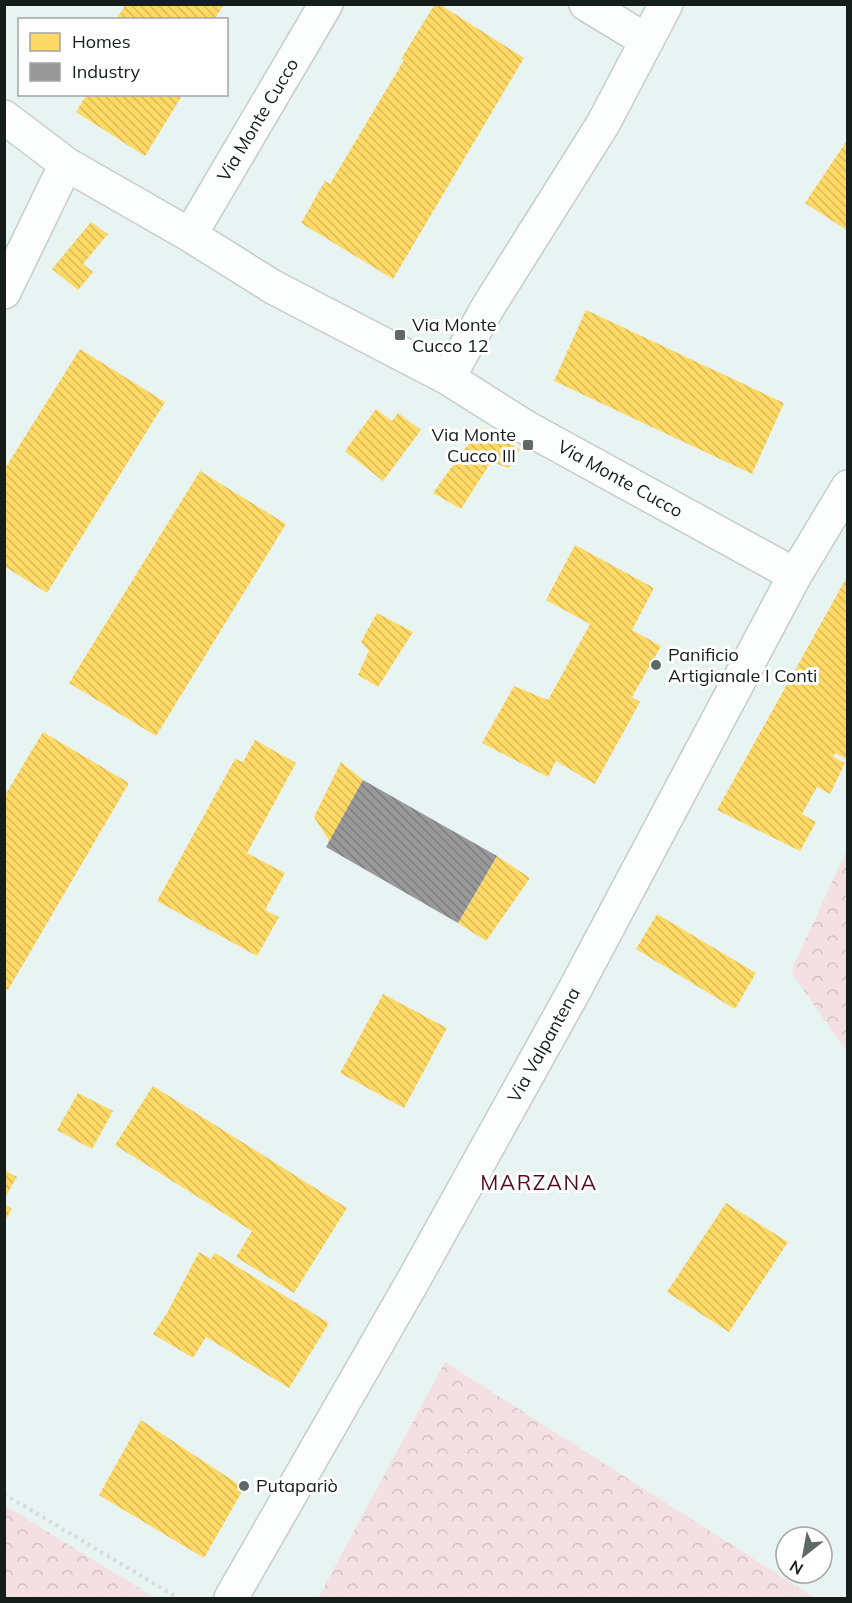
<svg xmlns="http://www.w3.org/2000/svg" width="852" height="1603" font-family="Mulish,sans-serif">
  <defs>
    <pattern id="park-crowns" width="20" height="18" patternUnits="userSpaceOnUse" patternTransform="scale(1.5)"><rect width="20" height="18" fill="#f4e0e2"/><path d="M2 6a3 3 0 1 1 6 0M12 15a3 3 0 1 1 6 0" fill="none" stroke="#d0c0c1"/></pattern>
    <pattern id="homes-back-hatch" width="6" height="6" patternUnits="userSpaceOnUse" patternTransform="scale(1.5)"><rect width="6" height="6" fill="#ffd966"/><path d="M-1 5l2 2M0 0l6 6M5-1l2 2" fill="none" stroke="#daba58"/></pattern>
    <pattern id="industry-back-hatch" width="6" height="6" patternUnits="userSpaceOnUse" patternTransform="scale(1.5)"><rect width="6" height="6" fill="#999"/><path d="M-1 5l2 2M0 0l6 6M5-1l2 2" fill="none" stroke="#7c7c7c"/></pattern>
  </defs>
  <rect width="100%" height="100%" fill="#e8f4f1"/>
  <path fill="url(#park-crowns)" d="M 847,849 L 848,1052 L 847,1052 L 791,972 Z
    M 445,1362 L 815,1598 L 318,1598 Z
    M 4,1505 L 154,1597 L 154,1598 L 5,1598 Z"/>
  <path fill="url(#homes-back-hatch)" d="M 126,4 L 224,4 L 214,20 L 121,20 L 117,18 Z
    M 435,4 L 439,4 L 524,58 L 393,279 L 301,223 L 325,181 L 330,184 L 404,60 L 401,59 Z
    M 87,94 L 183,94 L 145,156 L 76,112 Z
    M 848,139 L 848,231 L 805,203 Z
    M 91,222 L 108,234 L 83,264 L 93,272 L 78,290 L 52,269 Z
    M 586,310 L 784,403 L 752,474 L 554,381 Z
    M 80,349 L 165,402 L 47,593 L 4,566 L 4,470 Z
    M 376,409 L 392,421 L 398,413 L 421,430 L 383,481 L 345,451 Z
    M 480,428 L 520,449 L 509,468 L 491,462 L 461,509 L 433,493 Z
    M 200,471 L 286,524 L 156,736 L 69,683 Z
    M 575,545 L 654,588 L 632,630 L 661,646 L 632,697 L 640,702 L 595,784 L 556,761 L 548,777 L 482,743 L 514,686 L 548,700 L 590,624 L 546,600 Z
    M 848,575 L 848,760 L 835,753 L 833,757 L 845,763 L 830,794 L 817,787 L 802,814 L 816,822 L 800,851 L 717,810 Z
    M 377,613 L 413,632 L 378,687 L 358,675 L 369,651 L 361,642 Z
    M 43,732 L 129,783 L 8,990 L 4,988 L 4,797 Z
    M 255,740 L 296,763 L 247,853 L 285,873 L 265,910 L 279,917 L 257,956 L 157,901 L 235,759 L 243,762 Z
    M 341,762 L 363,780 L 330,842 L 314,817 Z
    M 497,856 L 530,878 L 486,941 L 458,923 Z
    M 657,914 L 756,973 L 735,1009 L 636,949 Z
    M 383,994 L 447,1028 L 404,1108 L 340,1073 Z
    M 153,1086 L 347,1208 L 294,1293 L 236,1257 L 252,1231 L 115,1145 Z
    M 78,1093 L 113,1111 L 92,1149 L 57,1130 Z
    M 4,1170 L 17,1177 L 4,1199 Z
    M 726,1203 L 788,1242 L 729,1332 L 667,1292 Z
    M 4,1204 L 12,1209 L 4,1222 Z
    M 199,1252 L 211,1259 L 215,1253 L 329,1323 L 289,1388 L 206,1337 L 193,1358 L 153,1334 L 167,1313 Z
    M 141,1420 L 244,1488 L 204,1558 L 99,1495 Z"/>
  <path fill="url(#industry-back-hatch)" d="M 363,780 L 497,856 L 458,923 L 326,847 Z"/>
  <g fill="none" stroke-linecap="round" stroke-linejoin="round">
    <defs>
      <path id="minor" d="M 586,4 L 647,41
        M 4,117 L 66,164 L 190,235 L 273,287 L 448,378 L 527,428 L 795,575
        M 190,235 L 326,4
        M 4,292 L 66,164
        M 448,378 L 488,307 L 603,124 L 666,4
        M 231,1598 L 413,1281 L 574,991 L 795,575 L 848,487"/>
    </defs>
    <use href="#minor" stroke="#c4cdca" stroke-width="36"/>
    <path stroke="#d7dada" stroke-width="4" stroke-dasharray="3 4.5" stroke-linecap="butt" d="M 4,1494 L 178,1598"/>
    <use href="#minor" stroke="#fcfdfd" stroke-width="33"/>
  </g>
  <g fill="#5f6866" stroke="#fff" stroke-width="2">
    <rect x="394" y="329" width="12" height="12" rx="3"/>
    <rect x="522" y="439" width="12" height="12" rx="3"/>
    <circle cx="656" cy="665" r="6"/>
    <circle cx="244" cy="1486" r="6"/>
  </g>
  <g text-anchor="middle" stroke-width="6" stroke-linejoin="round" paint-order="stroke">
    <g font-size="18" fill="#151d1b" stroke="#fff">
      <text transform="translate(258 120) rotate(-59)" y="6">Via Monte Cucco</text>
      <text transform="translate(620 479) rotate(29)" y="6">Via Monte Cucco</text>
      <text transform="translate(544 1045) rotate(-61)" y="6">Via Valpantena</text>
    </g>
    <g font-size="18" fill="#151d1b" stroke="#fff" text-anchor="start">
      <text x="412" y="331">Via Monte<tspan x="412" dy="21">Cucco 12</tspan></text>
      <text x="516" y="441" text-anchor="end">Via Monte<tspan x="516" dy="21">Cucco III</tspan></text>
      <text x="668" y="661">Panificio<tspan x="668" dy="21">Artigianale I Conti</tspan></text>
      <text x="256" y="1492">Putapariò</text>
    </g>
    <g font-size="21" letter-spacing="1.5" fill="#520c20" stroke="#fff">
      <text x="539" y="1190">MARZANA</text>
    </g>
  </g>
  <rect width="852" height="1603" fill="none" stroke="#151d1b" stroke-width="12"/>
  <rect x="18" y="18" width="210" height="78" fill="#ffffff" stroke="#a1a5a4" stroke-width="1.5"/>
  <rect x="30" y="33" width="30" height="18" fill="#ffd966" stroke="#a1a5a4" stroke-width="1.5"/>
  <text x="72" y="48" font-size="18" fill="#151d1b">Homes</text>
  <rect x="30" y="63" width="30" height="18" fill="#999999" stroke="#a1a5a4" stroke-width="1.5"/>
  <text x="72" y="78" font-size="18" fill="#151d1b">Industry</text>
  <g transform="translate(804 1555) rotate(211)"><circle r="28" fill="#ffffff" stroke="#a1a5a4" stroke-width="1.5"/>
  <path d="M0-4.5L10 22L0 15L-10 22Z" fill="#5f6866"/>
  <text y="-9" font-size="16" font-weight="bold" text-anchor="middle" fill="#151d1b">N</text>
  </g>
</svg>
